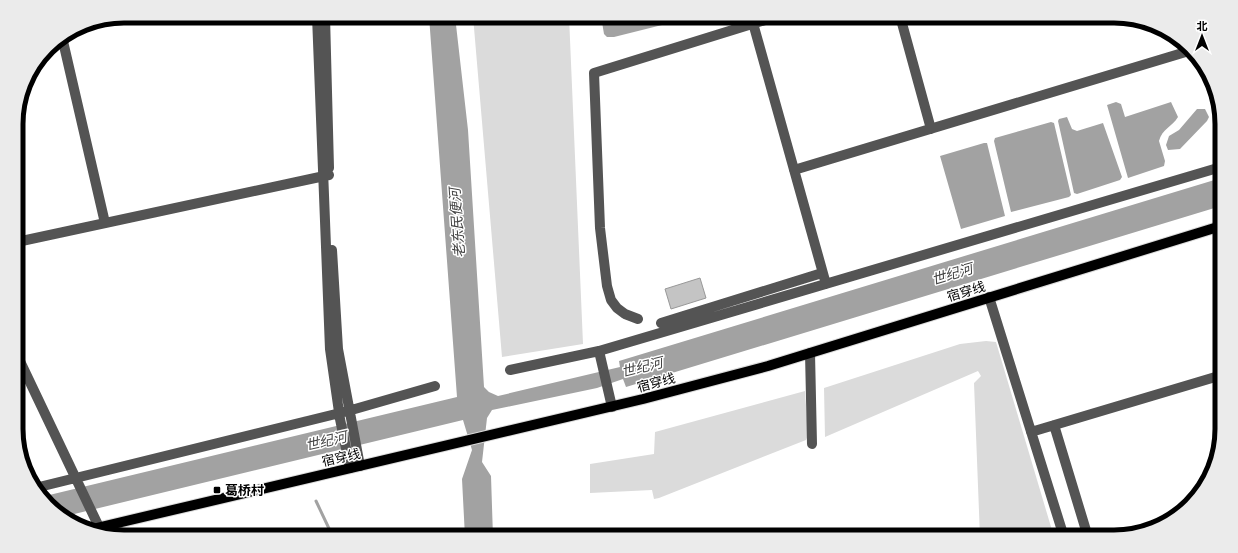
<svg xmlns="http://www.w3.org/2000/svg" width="1238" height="553" font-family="'Sofia Sans Condensed','Noto Sans SC',sans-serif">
  <rect width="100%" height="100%" fill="#fff"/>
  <path fill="#dbdbdb" d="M 473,16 L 569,16 L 583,344 L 502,357 Z
    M 986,341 L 996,342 L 1054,537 L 980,537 L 974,383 L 981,376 L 978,371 L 825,437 L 824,388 L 960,344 Z
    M 805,391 L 808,435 L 806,440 L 659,498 L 654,499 L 652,490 L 590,493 L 590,464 L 654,454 L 655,432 Z"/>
  <path fill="#a2a2a2" d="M 429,16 L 455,16 L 468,130 L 484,387 L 489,392 L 498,396 L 620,367 L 619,361 L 1221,178 L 1221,206 L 626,387 L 623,379 L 597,388 L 492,410 L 487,418 L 482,462 L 491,476 L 493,537 L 465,537 L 462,479 L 472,450 L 463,420 L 66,516 L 41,497 L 457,397 Z
    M 601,16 L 698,16 L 614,37 L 607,37 L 604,34 Z
    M 1116,102 L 1121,104 L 1125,117 L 1171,102 L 1178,117 C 1172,127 1162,129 1159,141 L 1165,161 L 1164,166 L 1128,178 L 1107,105 Z
    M 1197,109 L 1205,109 L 1209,117 L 1207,121 L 1180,149 L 1168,150 L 1166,145 L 1169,136 L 1179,130 Z
    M 1067,117 L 1072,129 L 1077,131 L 1103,123 L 1122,177 L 1120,180 L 1077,194 L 1074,193 L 1058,121 L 1059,119 Z
    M 1051,122 L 1054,123 L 1071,195 L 1069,197 L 1011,212 L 994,141 L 995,138 Z
    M 984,143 L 987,143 L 1005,216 L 961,229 L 940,156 Z"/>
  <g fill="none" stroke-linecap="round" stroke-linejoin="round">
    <path stroke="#a2a2a2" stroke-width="3" d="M 316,501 L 333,537"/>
  </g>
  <path fill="#c4c4c4" stroke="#989898" d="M 700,278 L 706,298 L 671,309 L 665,289 Z"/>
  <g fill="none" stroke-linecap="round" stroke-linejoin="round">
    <defs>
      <path id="major" d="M 88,530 L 643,399 L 768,366 L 1221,226"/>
    </defs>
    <use href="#major" stroke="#dbdbdb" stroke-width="12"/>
    <path stroke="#545454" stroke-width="10" d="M 317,16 L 330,349 L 340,419 L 350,468
      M 325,16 L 329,168
      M 751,16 L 826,284
      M 900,16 L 931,129
      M 62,37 L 105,223
      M 794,170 L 1189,51
      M 17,242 L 329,175
      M 332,250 L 338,349 L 360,466
      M 989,297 L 1064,537
      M 638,319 L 625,314 L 617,308 L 611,300 L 607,286 L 600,228 L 594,73 L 778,16
      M 661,323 L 822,273
      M 599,351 L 612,407
      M 810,353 L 812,444
      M 17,355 L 99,527
      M 510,370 L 599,351 L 1221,167
      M 1054,425 L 1088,537
      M 1031,432 L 1222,375
      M 35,488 L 348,411 L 435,386"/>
    <use href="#major" stroke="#000" stroke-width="10"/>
  </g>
  <rect fill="#000" stroke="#fff" stroke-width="1.5" x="213" y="486" width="8" height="8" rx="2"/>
  <g text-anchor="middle" stroke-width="3" stroke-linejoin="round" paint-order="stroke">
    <g font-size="13" fill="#000" stroke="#fff">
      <text transform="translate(966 291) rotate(-17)" y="5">宿穿线</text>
      <text transform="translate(656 382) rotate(-15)" y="5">宿穿线</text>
      <text transform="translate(341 457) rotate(-13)" y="5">宿穿线</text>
    </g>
    <g font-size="13" font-weight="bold" fill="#000" stroke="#fff" text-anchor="start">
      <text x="225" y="495">葛桥村</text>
    </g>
    <g font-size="14" font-style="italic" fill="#434343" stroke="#fff">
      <text transform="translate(457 223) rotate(-94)" y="5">老东民便河</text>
      <text transform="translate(952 274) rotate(-17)" y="5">世纪河</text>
      <text transform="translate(642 367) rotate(-14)" y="5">世纪河</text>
      <text transform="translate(326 441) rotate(-13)" y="5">世纪河</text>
    </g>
  </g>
  <path d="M0 0H1238V553H0ZM124 23H1114A101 101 0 0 1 1215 124V429A101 101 0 0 1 1114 530H124A101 101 0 0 1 23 429V124A101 101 0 0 1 124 23Z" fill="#ebebeb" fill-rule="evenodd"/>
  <path fill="none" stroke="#000" stroke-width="5" d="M124 23H1114A101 101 0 0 1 1215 124V429A101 101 0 0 1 1114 530H124A101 101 0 0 1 23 429V124A101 101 0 0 1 124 23Z"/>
  <g transform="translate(1202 36)" stroke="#ffffff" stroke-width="3" paint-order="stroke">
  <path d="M0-3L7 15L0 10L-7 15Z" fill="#000000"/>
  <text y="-6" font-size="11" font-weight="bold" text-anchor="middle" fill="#000000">北</text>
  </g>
</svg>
